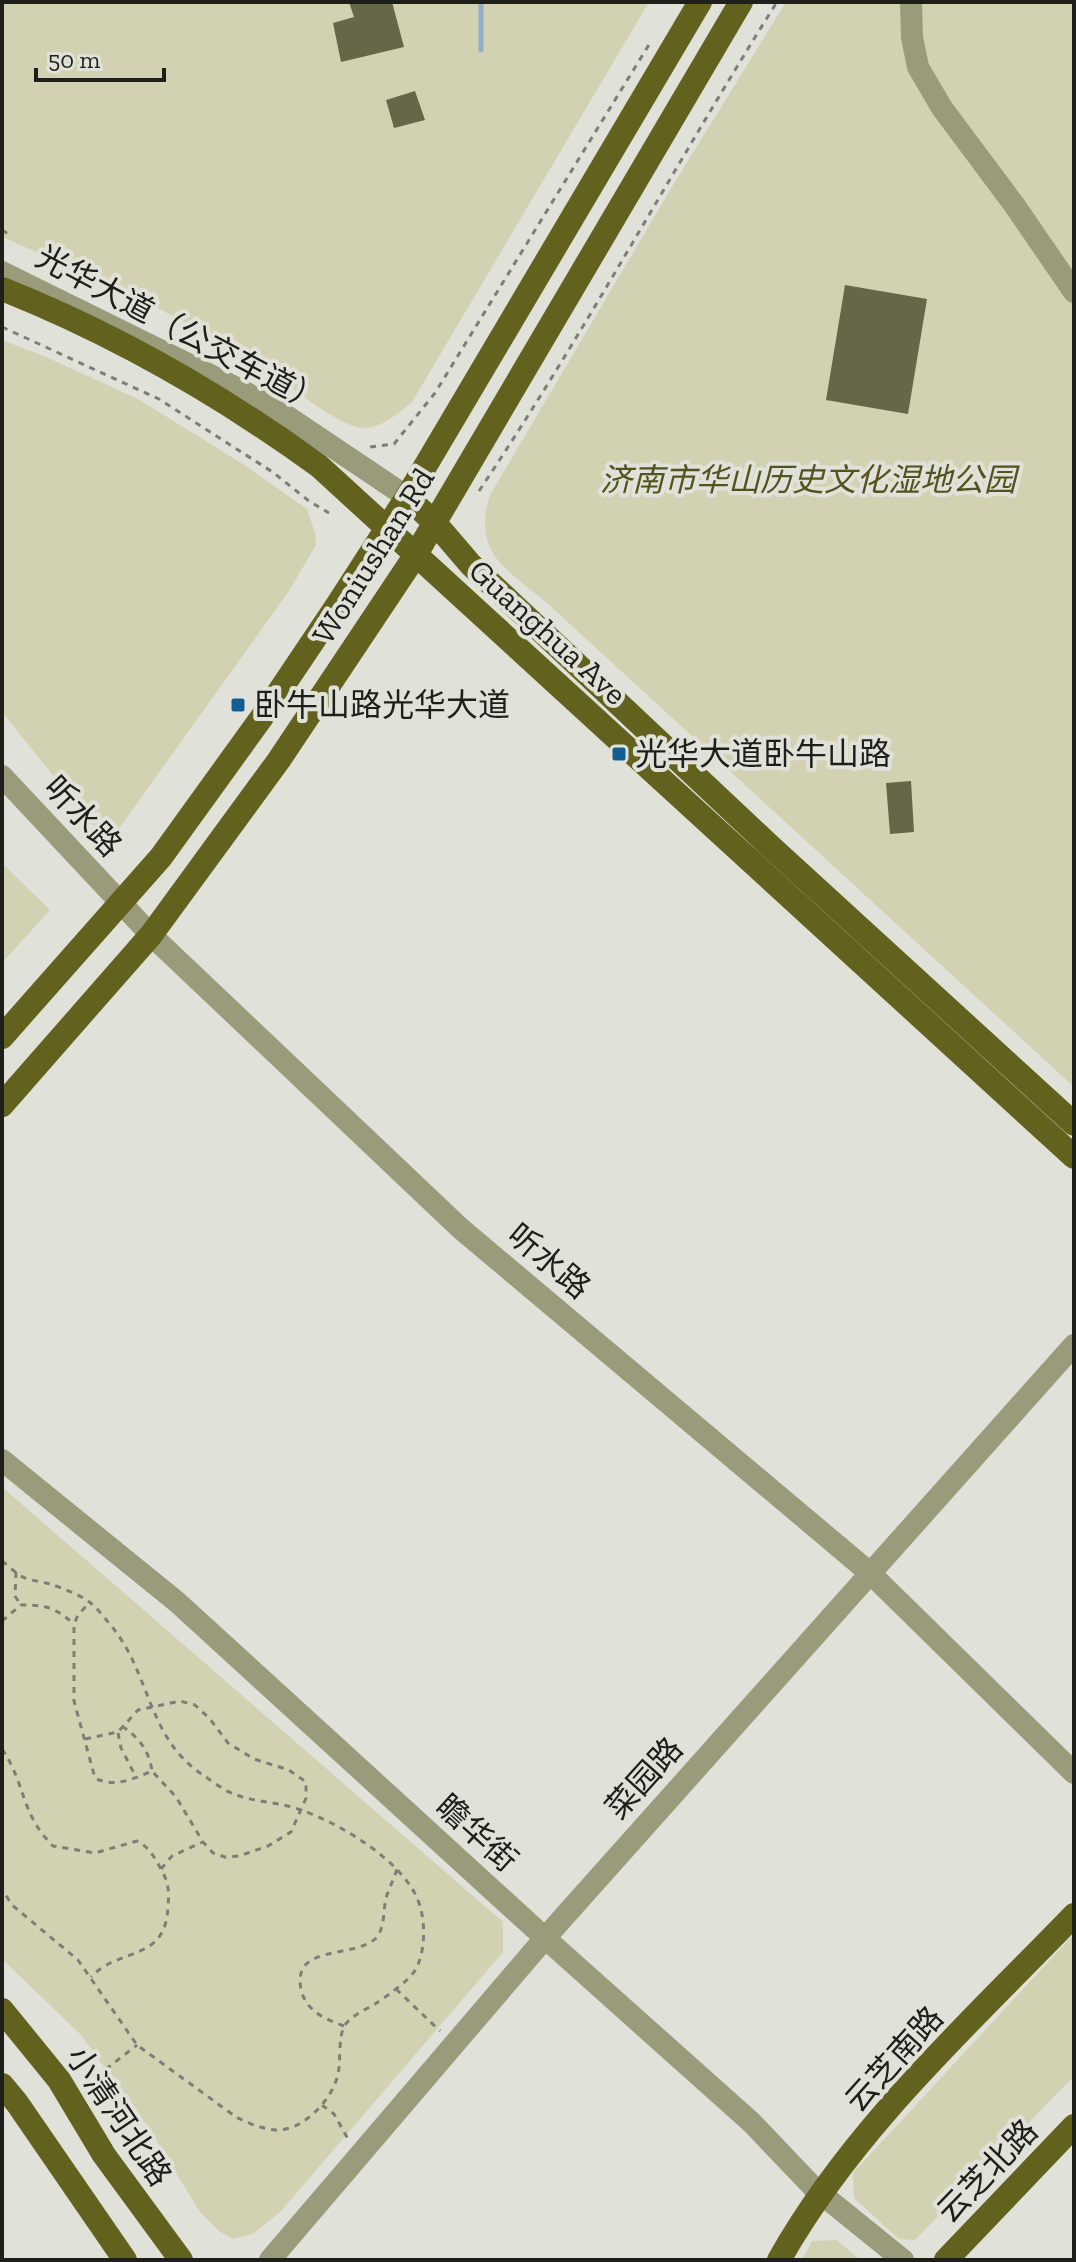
<svg xmlns="http://www.w3.org/2000/svg" width="1076" height="2262" font-family="'Zilla Slab','Noto Sans SC',serif">
  <rect width="100%" height="100%" fill="#e0e1d8"/>
  <path fill="#d2d2b2" d="M 2,2 L 649,2 L 412,402 C 400,412 382,428 364,428 C 339,428 289,384 265,369 C 183,316 92,276 2,237 Z
    M 786,2 L 1074,2 L 1074,1087 L 547,603 C 507,569 472,554 490,495 L 673,185 Z
    M 2,340 L 46,357 L 138,399 L 243,464 L 307,509 L 315,533 L 316,545 L 289,591 L 108,844 L 2,712 Z
    M 2,863 L 50,910 L 2,963 Z
    M 2,1487 L 503,1922 L 503,1952 L 281,2211 L 253,2234 L 232,2239 L 219,2231 L 200,2212 L 148,2127 L 81,2035 L 2,1959 Z
    M 1074,1934 L 1074,2076 L 915,2240 L 899,2239 L 854,2198 L 853,2173 Z
    M 837,2240 L 860,2260 L 802,2260 L 812,2241 Z"/>
  <g fill="none" stroke-linecap="round" stroke-linejoin="round">
    <path stroke="#94aec5" stroke-width="5" d="M 481,50 L 481,2"/>
  </g>
  <path fill="#666649" d="M 349,2 L 392,2 L 404,47 L 341,62 L 333,23 L 354,17 Z
    M 415,91 L 425,120 L 394,128 L 386,100 Z
    M 845,285 L 927,299 L 908,414 L 826,400 Z
    M 911,781 L 914,832 L 890,834 L 886,783 Z"/>
  <g fill="none" stroke-linecap="round" stroke-linejoin="round">
    <path stroke="#7e7e78" stroke-width="3" stroke-dasharray="6 6" stroke-linecap="butt" d="M 2,230 L 10,235
      M 2,327 L 159,399 L 274,473 L 309,501 L 329,513
      M 370,447 L 394,444 L 435,393 L 650,43
      M 479,491 C 585,333 675,164 777,2
      M 2,1561 C 8,1565 14,1572 21,1576 C 29,1581 41,1581 50,1584 C 62,1588 78,1594 88,1601 C 97,1607 106,1620 113,1628 C 151,1676 148,1739 203,1775 C 212,1781 223,1790 234,1794 C 254,1802 278,1802 298,1809 C 338,1822 400,1859 417,1898 C 426,1918 426,1949 416,1969 C 408,1982 388,1995 375,2004 C 365,2010 352,2015 345,2025 C 337,2038 342,2063 337,2078 C 330,2102 302,2131 276,2130 C 262,2129 248,2123 236,2117 L 137,2045 L 78,1960 L 12,1905 L 2,1889
      M 16,1572 L 15,1596 L 21,1605
      M 2,1621 L 21,1605 C 47,1605 54,1607 74,1624
      M 122,1726 C 139,1738 149,1750 152,1771
      M 118,1733 L 121,1748 L 136,1777
      M 85,1739 L 118,1732 L 138,1710 L 180,1701 L 195,1705 L 210,1719 L 228,1743 L 254,1759 L 289,1770 L 306,1782 L 306,1798 L 291,1832 L 268,1846 L 239,1856 L 225,1857 L 213,1853 L 203,1842 L 176,1797 L 152,1771 C 133,1779 114,1788 95,1778 L 74,1701 L 74,1624 L 78,1615 L 90,1602
      M 2,1749 C 26,1784 20,1813 53,1846 L 95,1853 L 137,1841 C 151,1848 157,1862 164,1875 C 169,1885 169,1895 168,1906 C 166,1963 120,1946 91,1977
      M 161,1869 L 172,1856 L 203,1842
      M 396,1989 L 440,2031
      M 344,2026 C 327,2020 308,2012 302,1993 C 288,1943 353,1959 375,1939 C 385,1930 383,1911 386,1898 C 389,1888 394,1879 397,1869
      M 87,2084 L 137,2045
      M 322,2105 L 334,2114 L 348,2139"/>
    <path stroke="#9a9b7a" stroke-width="22" d="M 911,2 L 912,37 L 918,67 L 942,108 L 1015,206 L 1074,292
      M 2,272 L 245,392 L 285,415 L 407,497
      M 2,776 L 151,935 L 460,1228 L 870,1573 L 1074,1773
      M 2,1460 L 177,1602 L 545,1938 L 751,2122 L 814,2188 L 903,2260
      M 270,2260 L 545,1938 L 1074,1345"/>
    <path stroke="#62611d" stroke-width="24" d="M 2,289 C 115,334 221,395 319,466 L 1074,1157
      M 407,497 L 435,523 L 471,565 L 771,847 L 1074,1124
      M 2,1037 L 161,857 L 262,717 L 338,604 L 407,497 L 700,2
      M 2,1105 L 151,935 L 279,760 L 415,556 L 741,2
      M 2,2010 L 59,2080 L 104,2155 L 181,2260
      M 2,2085 L 17,2103 L 125,2260
      M 779,2260 C 853,2128 970,2023 1074,1915
      M 946,2260 L 1074,2126"/>
  </g>
  <g fill="#125e91" stroke="#e0e1d8" stroke-width="3">
    <rect x="230" y="697" width="16" height="16" rx="4"/>
    <rect x="611" y="746" width="16" height="16" rx="4"/>
  </g>
  <g text-anchor="middle" stroke-width="8" stroke-linejoin="round" paint-order="stroke">
    <g font-size="32" fill="#1e1e1a" stroke="#e0e1d8">
      <text transform="translate(180 329) rotate(28)" y="11">光华大道（公交车道）</text>
      <text transform="translate(373 556) rotate(-58)" y="11">Woniushan Rd</text>
      <text transform="translate(548 632) rotate(42)" y="11">Guanghua Ave</text>
      <text transform="translate(83 816) rotate(47)" y="11">听水路</text>
      <text transform="translate(549 1261) rotate(40)" y="11">听水路</text>
      <text transform="translate(644 1778) rotate(-48)" y="11">菜园路</text>
      <text transform="translate(477 1833) rotate(42)" y="11">瞻华街</text>
      <text transform="translate(894 2059) rotate(-48)" y="11">云芝南路</text>
      <text transform="translate(119 2116) rotate(56)" y="11">小清河北路</text>
      <text transform="translate(987 2171) rotate(-46)" y="11">云芝北路</text>
    </g>
    <g font-size="32" font-style="italic" fill="#54531d" stroke="#e0e1d8">
      <text x="808" y="491">济南市华山历史文化湿地公园</text>
    </g>
    <g font-size="32" fill="#1e1e1a" stroke="#e0e1d8" text-anchor="start">
      <text x="254" y="716">卧牛山路光华大道</text>
      <text x="635" y="765">光华大道卧牛山路</text>
    </g>
  </g>
  <rect width="1076" height="2262" fill="none" stroke="#1e1e1a" stroke-width="8"/>
  <path d="M36 68v12h128v-12" fill="none" stroke="#1e1e1a" stroke-width="4"/>
  <text x="48" y="68" font-size="24" fill="#1e1e1a" stroke="#e0e1d8" stroke-width="6" paint-order="stroke">50 m</text>
</svg>
